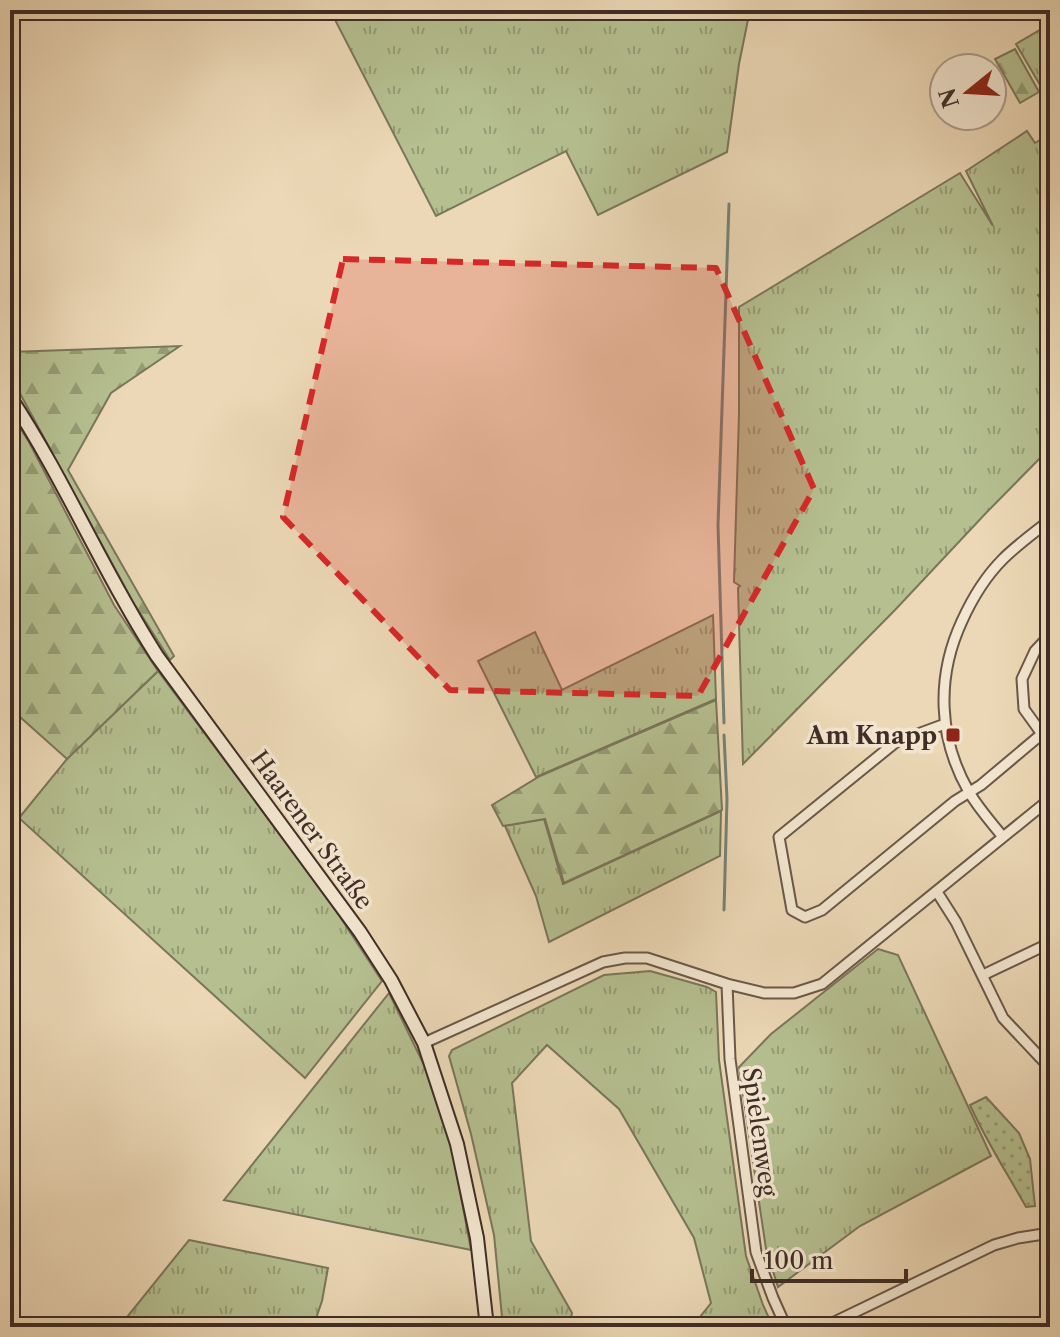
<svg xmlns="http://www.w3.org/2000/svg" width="1060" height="1337" viewBox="0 0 1060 1337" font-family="'Libre Caslon Text',serif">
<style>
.grass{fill:url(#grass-tufts);stroke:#7a765b;stroke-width:2}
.forest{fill:url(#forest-firs);stroke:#7a765b;stroke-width:2}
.park{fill:url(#park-dots);stroke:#7a765b;stroke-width:2}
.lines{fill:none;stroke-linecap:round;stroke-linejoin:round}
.stream{stroke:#758277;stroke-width:3}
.street-casing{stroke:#6a584a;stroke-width:13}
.secondary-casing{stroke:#3f2d26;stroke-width:16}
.street{stroke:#f3e6d0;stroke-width:9}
.secondary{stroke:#f3e6d0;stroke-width:12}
.marked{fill:#d62828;fill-opacity:0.2;stroke:#d62828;stroke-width:6;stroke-dasharray:16 10;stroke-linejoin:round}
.poi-dot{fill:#8f2418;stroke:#f3e6d0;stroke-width:3}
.labels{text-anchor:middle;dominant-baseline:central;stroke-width:7;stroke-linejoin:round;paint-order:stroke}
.poi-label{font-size:24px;font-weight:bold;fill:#3f2d26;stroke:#f3e6d0;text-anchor:end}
.street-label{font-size:24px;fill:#3f2d26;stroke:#f3e6d0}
</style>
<defs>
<pattern id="grass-tufts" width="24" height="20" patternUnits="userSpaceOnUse" patternTransform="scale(2)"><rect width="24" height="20" fill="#b5bf90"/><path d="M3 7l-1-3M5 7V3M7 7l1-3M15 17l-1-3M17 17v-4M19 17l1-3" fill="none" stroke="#959c75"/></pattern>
<pattern id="forest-firs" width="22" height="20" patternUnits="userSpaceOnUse" patternTransform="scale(2)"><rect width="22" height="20" fill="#b5bf90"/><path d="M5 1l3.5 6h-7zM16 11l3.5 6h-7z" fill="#959c75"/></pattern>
<pattern id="park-dots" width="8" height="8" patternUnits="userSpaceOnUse" patternTransform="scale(2)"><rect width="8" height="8" fill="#b5bf90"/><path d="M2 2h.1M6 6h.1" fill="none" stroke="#959c75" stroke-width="1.8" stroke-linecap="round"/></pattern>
</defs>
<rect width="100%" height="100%" fill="#ecd8b6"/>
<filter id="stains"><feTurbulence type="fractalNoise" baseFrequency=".0025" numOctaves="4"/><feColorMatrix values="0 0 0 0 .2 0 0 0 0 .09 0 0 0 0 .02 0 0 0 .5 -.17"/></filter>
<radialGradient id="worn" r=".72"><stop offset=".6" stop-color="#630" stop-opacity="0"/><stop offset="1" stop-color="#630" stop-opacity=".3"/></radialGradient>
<!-- grass -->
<path class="grass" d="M339,10h411l-11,54 -12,88 -129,63 -32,-64 -130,65 -104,-202z
M1050,24v78l-34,-58z
M1027,131l8,12 15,-9v155l-12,6 5,7 7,-2v148l-64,65 -91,97 -152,154 -5,-176 2,-2 -6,-4 5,-168v-107l221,-134 33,53 -27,-55z
M713,615l3,84 -180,78 -58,-116 57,-29 27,58z
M158,671l171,229 53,81 -77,97 -286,-260 48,-59z
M721,811l-1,45 -171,86 -13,-46 -31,-70 39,-7 19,65z
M878,949l20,6 93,201 -131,70 -82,61 -12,-38 -27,-182 32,-33z
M650,971l57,16 9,5 3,68 27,196 17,49 10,22h-81l19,-24 -17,-65 -75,-129 -72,-64 -35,38 19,158 41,72 -3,14h-66l-9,-92 -23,-101 -22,-78 3,-6 152,-75z
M389,993l35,72 28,84 19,101 -247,-50z
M189,1240l139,28 -6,33 -9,26h-194z"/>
<!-- forest -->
<path class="forest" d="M1015,49l24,43 -19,11 -25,-44z
M180,346l-69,47 -43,77 106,186 -4,4 -37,-58 -123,-227v-23z
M10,412l19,30 85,163 44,66 -91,88 -57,-51z
M716,700l6,110 -158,73 -19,-64 -42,7 -11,-21 48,-29z"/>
<!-- park -->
<path class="park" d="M986,1097l33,36 11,26 5,47 -9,1c-19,-34 -40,-66 -56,-102z"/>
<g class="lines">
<!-- stream -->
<path class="stream" d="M724,723l-6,-198 11,-321
M724,910l3,-111 -3,-64"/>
<defs>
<path id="street" d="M945,724l-49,18 -117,95 13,73 13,7 17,-7 133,-109 26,-16 69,-58
M1042,734l-18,-25 -2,-30 13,-28 15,-16
M1003,837c-12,-15 -24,-28 -34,-45 -31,-54 -33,-115 -7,-171 10,-22 24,-45 41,-62 14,-14 31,-26 47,-39
M937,892l19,30 47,96 47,50
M983,975l67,-32
M727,984l3,75 26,193 17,46 13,29
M424,1043l179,-81 22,-4h22l80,26 37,9h30l28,-9 228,-185
M824,1327l170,-82 24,-7 32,-5"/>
<path id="secondary" d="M10,397c55,83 93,175 147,259l203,276 31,48 33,63 33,101 20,94 10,89"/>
</defs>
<!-- street casing -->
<use href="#street" class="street-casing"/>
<!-- secondary casing -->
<use href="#secondary" class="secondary-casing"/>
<!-- street -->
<use href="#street" class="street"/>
<!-- secondary -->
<use href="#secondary" class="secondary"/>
</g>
<!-- marked area -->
<path class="marked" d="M343,259l373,9 98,221 -116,207 -248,-6 -167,-173z"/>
<!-- markers -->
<rect class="poi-dot" x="945" y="727" width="16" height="16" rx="4"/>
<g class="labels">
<!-- poi labels -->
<g class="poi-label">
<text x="937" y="735">Am Knapp</text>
</g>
<!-- street labels -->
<g class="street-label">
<text transform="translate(312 830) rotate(54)">Haarener Straße</text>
<text transform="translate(760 1132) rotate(82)">Spielenweg</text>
</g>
</g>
<!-- margin -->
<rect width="1060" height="1337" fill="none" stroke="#ecd8b6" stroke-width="40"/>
<rect x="12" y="12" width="1036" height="1313" fill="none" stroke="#3f2d26" stroke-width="4"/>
<rect x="20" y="20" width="1020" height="1297" fill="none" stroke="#3f2d26" stroke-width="2"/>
<!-- north arrow -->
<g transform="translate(968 92) rotate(252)"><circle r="38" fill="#f3e6d0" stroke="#ab9c8c" stroke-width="2"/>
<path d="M0-6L14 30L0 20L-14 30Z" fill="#8f2418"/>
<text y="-12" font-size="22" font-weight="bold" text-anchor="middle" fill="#3f2d26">N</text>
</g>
<!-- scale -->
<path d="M752 1269v12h154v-12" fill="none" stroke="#3f2d26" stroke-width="4"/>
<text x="764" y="1269" font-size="24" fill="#3f2d26" stroke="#f3e6d0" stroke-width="6" paint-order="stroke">100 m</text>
<rect width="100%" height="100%" filter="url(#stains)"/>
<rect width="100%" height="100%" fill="url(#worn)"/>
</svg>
